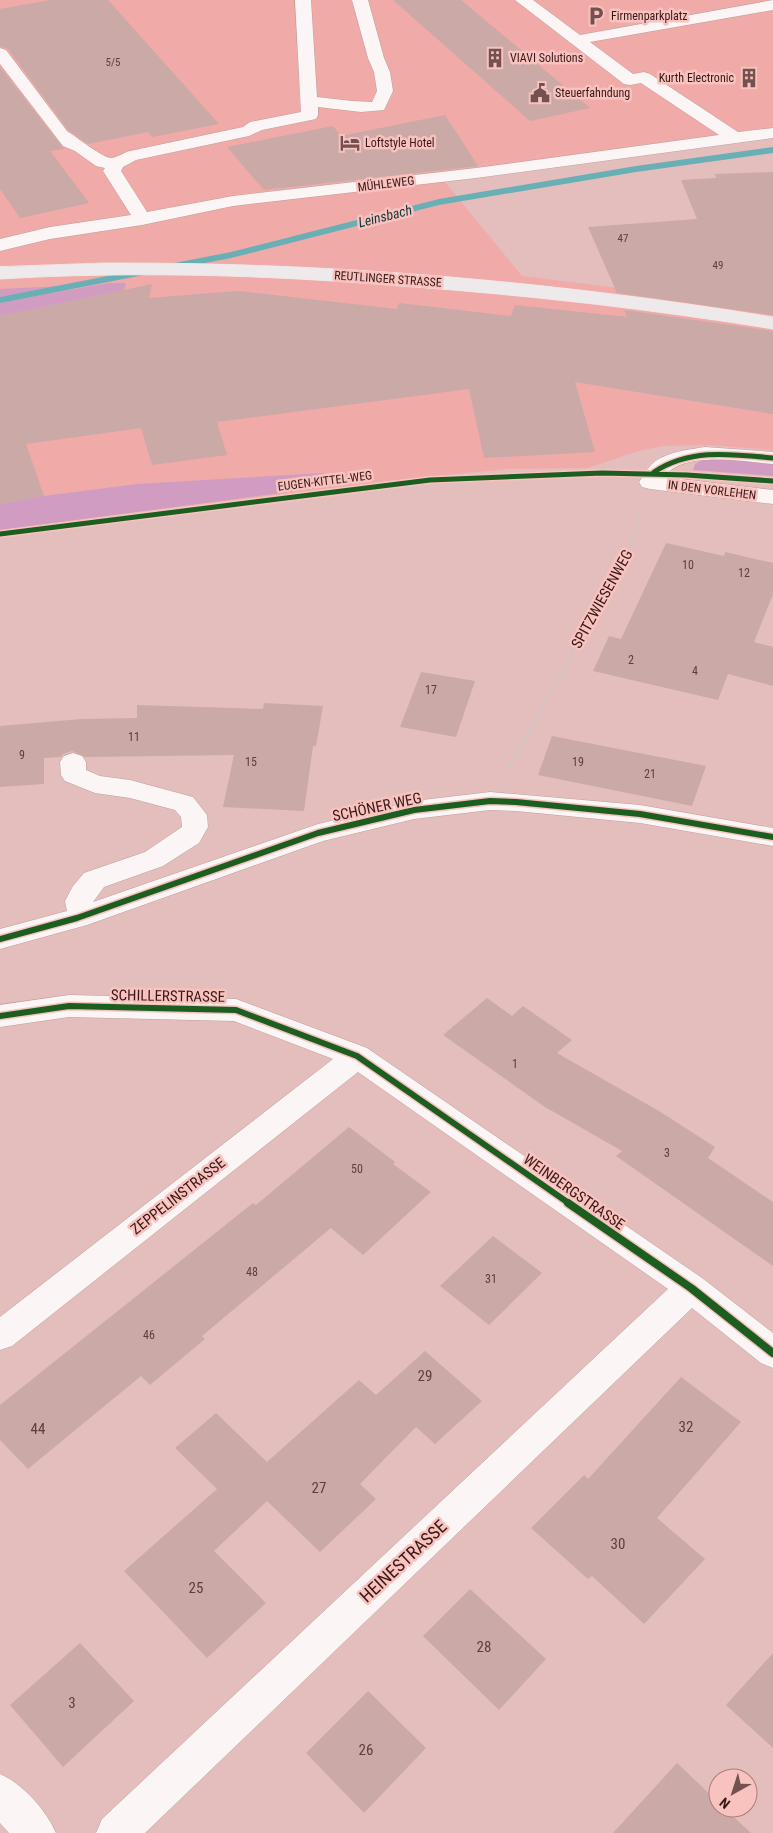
<svg xmlns="http://www.w3.org/2000/svg" width="773" height="1833" viewBox="0 0 773 1833" font-family="'Roboto Condensed',sans-serif">
<style>
.built{fill:#f0aaa7}
.green{fill:#d09cc2}
.lines{fill:none;stroke-linecap:round;stroke-linejoin:round}
.stream{fill:#68afb6;fill-rule:evenodd}
.building{fill:#caa9a7}
.minor-casing{stroke:#bf9e9d;stroke-width:1}
.major-casing{stroke:#f3e2e1;stroke-width:1}
.path-far1{stroke:#d0c4c4;stroke-width:2.5;stroke-dasharray:4 2;stroke-linecap:butt}
.path{stroke:#d0c4c4;stroke-width:3;stroke-dasharray:5 2.5;stroke-linecap:butt}
.minor{fill:#fbf5f5;fill-rule:evenodd}
.major{fill:#eeeaec;fill-rule:evenodd}
.cycleway-far2-casing{stroke:#f8c2be;stroke-width:8}
.cycleway-far1-casing{stroke:#f8c2be;stroke-width:9}
.cycleway-casing{stroke:#f8c2be;stroke-width:11}
.cycleway-far2{stroke:#1b5e20;stroke-width:5}
.cycleway-far1{stroke:#1b5e20;stroke-width:6}
.cycleway{stroke:#1b5e20;stroke-width:8}
.labels{text-anchor:middle;dominant-baseline:central;stroke-width:5;stroke-linejoin:round;paint-order:stroke}
.far-number-label{font-size:11px;fill:#5e3d3c}
.far-poi-label{font-size:12px;fill:#381716;stroke:#f8c2be;text-anchor:start}
.far-street-label{font-size:12px;fill:#381716;stroke:#f8c2be}
.number-label{font-size:12px;fill:#5e3d3c}
.far-water-label{font-size:14px;font-style:italic;fill:#133639;stroke:#f8c2be}
.street-label{font-size:15px;fill:#381716;stroke:#f8c2be}
.near-number-label{font-size:15px;fill:#5e3d3c}
.near-street-label{font-size:18px;fill:#381716;stroke:#f8c2be}
</style>
<rect width="100%" height="100%" fill="#e4bebc"/>
<!-- built -->
<path class="built" d="M0,0h773v131l-333,45 82,100 251,31v143l-64,-5 -46,1 -25,5 -50,17 -81,1 -94,9 -303,37 -110,15z"/>
<!-- green -->
<path class="green" d="M109,283h17l-2,7 -124,26v-14z
M63,286l-63,11v-8z
M704,459h13l56,5v12l-80,-6 2,-6z
M324,473l3,14 -327,43v-26l44,-8 93,-12z"/>
<g class="lines">
<!-- stream -->
<path class="stream" d="M773,147v6l-137,19 -197,33 -208,53 -231,45v-6l231,-45 208,-53 197,-33z"/>
</g>
<!-- building -->
<path class="building" d="M50,0h58l111,124 -67,13 -4,-5 -60,12 -20,-14 -60,-81 -8,-3v-37z
M393,0h68l129,108 -60,13z
M0,67l64,82 -14,2 39,52 -69,15 -20,-29z
M445,115l33,51 -214,24 -37,-43 106,-21 8,10z
M773,172v143l-156,-22 -29,-66 109,-8 -16,-39 35,-2 -1,-4z
M152,284l-3,14 89,-7 159,18 2,-6 112,13 4,-11 112,12 -3,-7 149,21v83l-198,-32 20,70 -111,6 -15,-69 -252,33 10,33 -75,10 -11,-37 -115,16 18,52 -44,8v-188z
M666,543l58,13 1,-4 48,11v31l-19,48 19,5v39l-45,-12 -10,26 -125,-29 16,-35 12,3z
M421,672l54,9 -19,56 -56,-10z
M264,703l59,3 -7,40h-3l-9,65 -81,-4 11,-52 -149,2 -13,-6 -9,3 -2,3 -17,1v26l-44,3v-61l82,-7 55,-1v-13l126,4z
M552,736l154,30 -14,40 -154,-31z
M487,998l25,18 11,-10 49,34 -15,13 102,58 56,36 -7,11 65,44v64l-157,-110 6,-5 -77,-44 -102,-72z
M349,1127l46,35 -2,2 38,28 -68,63 -32,-27 -129,108 3,3 -55,46 -9,-9 -113,93 -28,-29v-35l253,-202 3,2z
M493,1236l49,37 -53,52 -49,-39z
M425,1351l57,50 -47,43 -19,-17 -56,57 16,15 -56,53 -53,-51 -53,50 52,52 -59,55 -83,-87 93,-82 -42,-41 41,-35 51,49 92,-82 17,15z
M681,1377l60,45 -84,96 48,41 -61,65 -52,-48 -4,3 -57,-51 53,-53 4,4z
M470,1589l76,70 -47,51 -76,-74z
M80,1643l54,58 -71,66 -53,-62z
M773,1653v95l-47,-43z
M368,1691l58,57 -62,65 -58,-60z
M677,1763l41,39v6h6l27,25h-138z"/>
<g class="lines">
<defs>
<path id="minor" d="M295,0h16l6,97 35,4 20,1 5,-11 -3,-19 -6,-14 -16,-58h16l16,58 6,14 3,19 -9,19 -23,2 -43,-5v8l-2,4 -54,11 -13,6 -113,24 -13,7 -2,4 26,41 86,-16 243,-28 243,-33 -78,-52 -11,2 -6,-1 -109,-84h18l47,35 193,-35v10l-183,32 43,32 11,-2 6,2 88,58 35,-4v10l-297,40 -243,28 -91,19 -92,14 -50,12v-12l50,-12 81,-12 -28,-44 2,-3 -9,-2 -21,-15 -12,-5 -63,-82v-16l6,2 61,81c8,5 36,27 44,27 6,0 13,-6 19,-7l113,-24 7,-5 51,-10z
M705,447l68,5v12c-28,-2 -90,-14 -109,13l109,13v14l-123,-15 -8,-2 -3,-5c4,-5 7,-12 12,-17 13,-13 36,-15 54,-18z
M73,753l9,3 4,6v8l14,6 30,4 63,17 14,18 1,12 -9,16 -36,23 -59,21 -11,15 225,-78 96,-23 76,-9 150,13 133,23v18l-133,-23 -124,-12 -26,-1 -76,9 -91,22 -236,84 -87,24v-20l67,-18 -2,-10 8,-15 11,-13 61,-21 37,-25 -1,-10 -6,-7 -45,-12 -35,-5 -30,-12 -4,-6 -1,-13 4,-6z
M69,995l167,4 131,49 335,230 71,55v35l-12,-5 -69,-55 -547,525h-49l6,-14 566,-530 -310,-217 -346,274 -12,4v-33l333,-258 -99,-38 -165,-4 -69,10v-22z
M0,1774c23,10 46,36 56,59h-47l-9,-10z"/>
<path id="major" d="M104,263c224,-1 448,18 669,54v12c-123,-20 -247,-34 -372,-43 -134,-11 -267,-15 -401,-7v-12z"/>
</defs>
<!-- minor casing -->
<use href="#minor" class="minor-casing"/>
<!-- major casing -->
<use href="#major" class="major-casing"/>
<!-- path-far1 -->
<path class="path-far1" d="M543,706l88,-159 9,-33"/>
<!-- path -->
<path class="path" d="M509,768l35,-63"/>
<!-- minor -->
<use href="#minor" class="minor"/>
<!-- major -->
<use href="#major" class="major"/>
<defs>
<path id="cycleway-far2" d="M654,472c37,-24 77,-18 119,-14
M0,534l430,-54 172,-7 85,2 86,6"/>
<path id="cycleway-far1" d="M0,939l77,-21 241,-85 96,-23 76,-9 26,1 124,12 133,23
M0,1016l69,-10 167,4 121,46 213,148"/>
<path id="cycleway" d="M568,1203l123,85 82,65"/>
</defs>
<!-- cycleway-far2 casing -->
<use href="#cycleway-far2" class="cycleway-far2-casing"/>
<!-- cycleway-far1 casing -->
<use href="#cycleway-far1" class="cycleway-far1-casing"/>
<!-- cycleway casing -->
<use href="#cycleway" class="cycleway-casing"/>
<!-- cycleway-far2 -->
<use href="#cycleway-far2" class="cycleway-far2"/>
<!-- cycleway-far1 -->
<use href="#cycleway-far1" class="cycleway-far1"/>
<!-- cycleway -->
<use href="#cycleway" class="cycleway"/>
</g>
<!-- icons -->
<defs>
<symbol id="parking-bare" viewBox="-9 -9 18 18"><path d="M-3.5-5.5H1a3.5 3.5 0 0 1 0 7H-1V5.5H-3.5ZM-1-3.4V-.6H.8a1.4 1.4 0 0 0 0-2.8Z" fill="#745150" stroke="#f8c2be" stroke-width="2.5" paint-order="stroke"/></symbol>
<symbol id="building-bare" viewBox="-9 -9 18 18"><path d="M-4-6H4V6H1V3H-1V6H-4ZM-2.5-4.3h1.7v1.8h-1.7ZM.8-4.3h1.7v1.8H.8ZM-2.5-1h1.7V.8h-1.7ZM.8-1h1.7V.8H.8Z" fill="#745150" stroke="#f8c2be" stroke-width="2.5" paint-order="stroke"/></symbol>
<symbol id="civic-bare" viewBox="-9 -9 18 18"><path d="M-.6-6.5H3V-4.5H.6V-3L4-1V1h2V6H-6V1h2V-1L-.6-3ZM-1.2 2.5V6h2.4V2.5Z" fill="#745150" stroke="#f8c2be" stroke-width="2.5" paint-order="stroke"/></symbol>
<symbol id="hotel-bare" viewBox="-9 -9 18 18"><path d="M-6-4.5h1.5V1H6V5H4.5V3h-9V5H-6ZM-4 0a1.8 1.8 0 1 1 3.6 0ZM.5 0V-2.5h3Q6-2.5 6 0Z" fill="#745150" stroke="#f8c2be" stroke-width="2.5" paint-order="stroke"/></symbol>
</defs>
<g fill-rule="evenodd">
<use href="#parking-bare" x="582" y="2" width="28" height="28"/>
<use href="#building-bare" x="481" y="44" width="28" height="28"/>
<use href="#building-bare" x="735" y="64" width="28" height="28"/>
<use href="#civic-bare" x="526" y="79" width="28" height="28"/>
<use href="#hotel-bare" x="336" y="129" width="28" height="28"/>
</g>
<g class="labels">
<!-- far-number labels -->
<g class="far-number-label">
<text x="113" y="62">5/5</text>
<text x="623" y="238">47</text>
<text x="718" y="265">49</text>
</g>
<!-- far-poi labels -->
<g class="far-poi-label">
<text x="611" y="16">Firmenparkplatz</text>
<text x="510" y="58">VIAVI Solutions</text>
<text x="734" y="78" text-anchor="end">Kurth Electronic</text>
<text x="555" y="93">Steuerfahndung</text>
<text x="365" y="143">Loftstyle Hotel</text>
</g>
<!-- far-street labels -->
<g class="far-street-label">
<text transform="translate(386 184) rotate(-7)">MÜHLEWEG</text>
<text transform="translate(388 279) rotate(4)">REUTLINGER STRASSE</text>
<text transform="translate(325 481) rotate(-7)">EUGEN-KITTEL-WEG</text>
<text transform="translate(712 490) rotate(7)">IN DEN VORLEHEN</text>
</g>
<!-- number labels -->
<g class="number-label">
<text x="688" y="565">10</text>
<text x="744" y="573">12</text>
<text x="631" y="660">2</text>
<text x="695" y="671">4</text>
<text x="431" y="690">17</text>
<text x="134" y="737">11</text>
<text x="22" y="755">9</text>
<text x="251" y="762">15</text>
<text x="578" y="762">19</text>
<text x="650" y="774">21</text>
<text x="515" y="1064">1</text>
<text x="667" y="1153">3</text>
<text x="357" y="1169">50</text>
<text x="252" y="1272">48</text>
<text x="491" y="1279">31</text>
<text x="149" y="1335">46</text>
</g>
<!-- far-water labels -->
<g class="far-water-label">
<text transform="translate(385 216) rotate(-14)">Leinsbach</text>
</g>
<!-- street labels -->
<g class="street-label">
<text transform="translate(602 599) rotate(-61)">SPITZWIESENWEG</text>
<text transform="translate(377 807) rotate(-12)">SCHÖNER WEG</text>
<text transform="translate(168 996) rotate(1)">SCHILLERSTRASSE</text>
<text transform="translate(574 1192) rotate(35)">WEINBERGSTRASSE</text>
<text transform="translate(178 1196) rotate(-38)">ZEPPELINSTRASSE</text>
</g>
<!-- near-number labels -->
<g class="near-number-label">
<text x="425" y="1376">29</text>
<text x="686" y="1427">32</text>
<text x="38" y="1429">44</text>
<text x="319" y="1488">27</text>
<text x="618" y="1544">30</text>
<text x="196" y="1588">25</text>
<text x="484" y="1647">28</text>
<text x="72" y="1703">3</text>
<text x="366" y="1750">26</text>
</g>
<!-- near-street labels -->
<g class="near-street-label">
<text transform="translate(403 1561) rotate(-43)">HEINESTRASSE</text>
</g>
</g>
<!-- north arrow -->
<g transform="translate(733 1793) rotate(219)"><circle r="24" fill="#f8c2be" stroke="#ab7e7b"/>
<path d="M0-4L9 19L0 12L-9 19Z" fill="#745150"/>
<text y="-8" font-size="14" font-weight="bold" text-anchor="middle" fill="#381716">N</text>
</g>
</svg>
